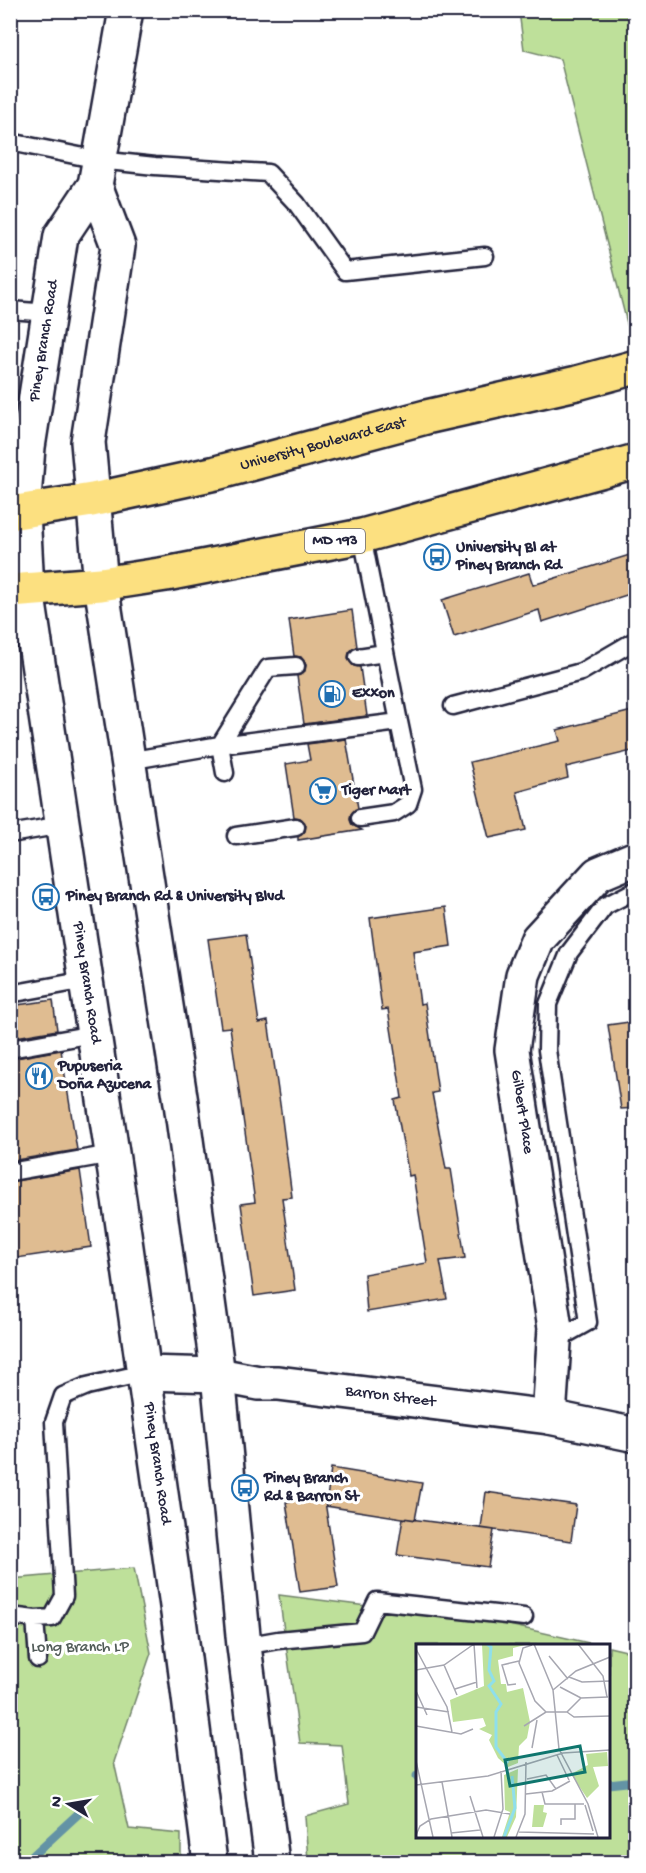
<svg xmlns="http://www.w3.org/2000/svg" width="646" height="1873" viewBox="0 0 646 1873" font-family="'Gochi Hand',sans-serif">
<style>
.green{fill:#bee09a;stroke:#70816a;stroke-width:1.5}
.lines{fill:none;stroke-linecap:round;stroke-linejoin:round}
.stream{stroke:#6393a5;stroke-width:9}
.building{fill:#dfbc91;stroke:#22223b;stroke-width:1.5}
.service-casing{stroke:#22223b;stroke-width:21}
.minor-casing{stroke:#22223b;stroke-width:38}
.secondary-casing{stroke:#22223b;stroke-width:38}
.primary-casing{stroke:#22223b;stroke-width:38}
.service{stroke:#fff;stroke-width:16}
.minor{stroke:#fff;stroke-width:33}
.secondary{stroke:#fff;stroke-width:33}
.primary{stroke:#fce080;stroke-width:33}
.labels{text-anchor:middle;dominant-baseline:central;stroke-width:6;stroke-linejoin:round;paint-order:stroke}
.shield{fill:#fff;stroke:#646476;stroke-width:1.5}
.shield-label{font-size:15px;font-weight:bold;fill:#22223b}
.street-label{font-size:16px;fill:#22223b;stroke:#fff}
.poi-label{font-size:16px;font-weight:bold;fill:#22223b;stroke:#fff;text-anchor:start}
.park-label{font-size:16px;fill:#515b58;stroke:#fff}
.inset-river{fill:none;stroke:#8fdfeb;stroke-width:3}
.inset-road{fill:none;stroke:#a7a7b1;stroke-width:1.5}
.view{fill:#0f766e;fill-opacity:0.15;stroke:#0f766e;stroke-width:3}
.inset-edge{fill:none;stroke:#22223b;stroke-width:3}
</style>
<rect width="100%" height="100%" fill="#fff"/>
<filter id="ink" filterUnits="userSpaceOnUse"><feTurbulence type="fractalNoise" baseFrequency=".0167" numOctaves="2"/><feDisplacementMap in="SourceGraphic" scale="12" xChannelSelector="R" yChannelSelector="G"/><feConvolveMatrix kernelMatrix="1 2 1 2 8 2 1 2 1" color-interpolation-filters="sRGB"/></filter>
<g filter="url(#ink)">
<!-- green -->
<path class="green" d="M519,11h116v323l-5,1 -70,-276 -36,-9z
M134,1568l17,85 -37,109 15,67 52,5v28h-170v-283z
M279,1595l216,27 103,23h-180v191h190l1,-189 26,6v209h-327l-3,-46 44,-12 -7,-59 -42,-2z"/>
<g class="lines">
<!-- stream -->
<path class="stream" d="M417,1776l1,1
M608,1784l28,-3
M26,1862l52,-48"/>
</g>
<!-- building -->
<path class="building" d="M636,553v39l-94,30 -3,-12 -85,27 -12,-37 87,-27 4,12z
M352,610l5,37 -8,6 -1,6 6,7 6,1 7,49 -63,8 -7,-48 8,-5 1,-6 -5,-8 -7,-1 -5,-36z
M636,710v40l-70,17 2,11 -51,14 9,38 -37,8 -19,-76 90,-21 -3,-11z
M346,739l12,69 -7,6 -1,6 2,5 10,5 -64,10v-3l7,-6 1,-6 -6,-7 -6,-1 -8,-53 24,-4 -3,-16z
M446,907l5,39 -38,6 7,52 5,-1 13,89 -6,1 14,76h5l14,89 -25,3 7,38 -80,13 -3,-38 63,-11 -14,-88 -4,1 -14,-76 7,-2 -14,-89 -6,1 -12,-92z
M246,934l13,89 9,-2 13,90 11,86 -10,1 13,92 -41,6 -13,-92 14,-2 -25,-175 -9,1 -13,-89z
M53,1000l4,30 -47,8v-32z
M636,1021v87l-15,1 -13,-84z
M61,1050l16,100 -67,11v-102z
M80,1170l11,77 -81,12v-77z
M331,1468l91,15 -7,37 -89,-14z
M486,1492l90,13 -5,36 -90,-13z
M324,1495l14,92 -38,5 -14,-90z
M403,1518l91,12 -6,37 -91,-12z"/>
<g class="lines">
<defs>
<path id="service" d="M10,142l89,18 56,6 113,7 29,31 48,67 140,-15
M10,310l39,3
M358,657l27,-4
M453,706l128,-34 55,-32
M128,761l92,-16 179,-23 -37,-186
M225,773l-5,-28 48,-77 28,-2
M360,818l34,-5 14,-9 5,-15 -14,-67
M10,834l52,-9
M236,836l60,-9
M10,994l76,-14
M10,1049l83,-15
M10,1172l102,-18
M554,1341l34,-19 -41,-272 1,-46 21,-51 36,-47 31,-16
M10,1616l25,3 17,-1 12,-22 -10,-174 9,-26 24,-10 57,-13
M35,1619l3,40
M244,1646l34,-6 84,-8 15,-31 147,16"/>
<g id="minor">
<path id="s1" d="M144,1373l74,2 41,8h19l271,34 87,18"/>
<path d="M549,1417l6,-89 -43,-278 11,-75 15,-36 60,-65 38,-16"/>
</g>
<g id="secondary">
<path id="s2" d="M126,10l-31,175 -34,51 -33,211 -5,64 4,79 95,629 58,408 30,235"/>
<path d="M95,185l23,61 -30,196 13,142 80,519 37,272 26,271 28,216"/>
</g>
<g id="primary">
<path id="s3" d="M10,513l82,-13 124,-27 210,-56 151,-34 59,-16"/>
<path d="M10,591l91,-7 65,-10 196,-38 274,-75"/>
</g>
</defs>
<!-- service casing -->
<use href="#service" class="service-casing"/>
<!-- minor casing -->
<use href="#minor" class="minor-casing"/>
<!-- secondary casing -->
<use href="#secondary" class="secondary-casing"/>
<!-- primary casing -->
<use href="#primary" class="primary-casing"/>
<!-- service -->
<use href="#service" class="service"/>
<!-- minor -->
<use href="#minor" class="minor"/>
<!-- secondary -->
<use href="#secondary" class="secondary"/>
<!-- primary -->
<use href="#primary" class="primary"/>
</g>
</g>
<!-- icons -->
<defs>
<symbol id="bus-ring" viewBox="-11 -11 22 22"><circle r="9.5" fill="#fff" stroke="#1f6fb2" stroke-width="1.5"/><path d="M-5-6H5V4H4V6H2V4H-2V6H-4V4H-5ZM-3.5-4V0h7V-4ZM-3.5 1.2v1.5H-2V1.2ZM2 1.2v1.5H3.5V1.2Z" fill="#1f6fb2"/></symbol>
<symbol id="fuel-ring" viewBox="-11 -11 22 22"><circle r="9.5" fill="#fff" stroke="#1f6fb2" stroke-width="1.5"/><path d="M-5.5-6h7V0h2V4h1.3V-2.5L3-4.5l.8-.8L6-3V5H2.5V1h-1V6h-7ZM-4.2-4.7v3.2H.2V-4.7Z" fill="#1f6fb2"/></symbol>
<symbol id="supermarket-ring" viewBox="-11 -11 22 22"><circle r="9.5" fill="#fff" stroke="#1f6fb2" stroke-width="1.5"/><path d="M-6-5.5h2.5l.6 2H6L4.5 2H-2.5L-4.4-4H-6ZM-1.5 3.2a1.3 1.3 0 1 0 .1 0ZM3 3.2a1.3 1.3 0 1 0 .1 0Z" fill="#1f6fb2"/></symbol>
<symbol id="restaurant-ring" viewBox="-11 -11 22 22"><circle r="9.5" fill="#fff" stroke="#1f6fb2" stroke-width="1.5"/><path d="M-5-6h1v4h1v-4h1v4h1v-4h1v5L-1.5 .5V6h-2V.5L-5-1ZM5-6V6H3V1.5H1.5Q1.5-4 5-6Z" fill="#1f6fb2"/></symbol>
</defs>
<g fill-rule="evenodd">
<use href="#bus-ring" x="422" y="542" width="30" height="30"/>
<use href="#fuel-ring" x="317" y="679" width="30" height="30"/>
<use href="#supermarket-ring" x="308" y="776" width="30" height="30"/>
<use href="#bus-ring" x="31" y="882" width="30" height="30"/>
<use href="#restaurant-ring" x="24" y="1061" width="30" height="30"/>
<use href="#bus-ring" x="230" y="1473" width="30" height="30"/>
</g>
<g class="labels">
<!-- shield labels -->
<rect class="shield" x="305" y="529" width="60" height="24" rx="4.5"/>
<g class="shield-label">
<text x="335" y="541">MD 193</text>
</g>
<!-- street labels -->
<g class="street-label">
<text transform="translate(45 341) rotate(-81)">Piney Branch Road</text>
<text stroke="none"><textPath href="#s3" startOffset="321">University Boulevard East</textPath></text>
<text stroke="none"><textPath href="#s2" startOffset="993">Piney Branch Road</textPath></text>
<text transform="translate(521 1112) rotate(81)">Gilbert Place</text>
<text stroke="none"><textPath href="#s1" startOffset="248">Barron Street</textPath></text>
<text stroke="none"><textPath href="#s2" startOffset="1479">Piney Branch Road</textPath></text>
</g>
<!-- poi labels -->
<g class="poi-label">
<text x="456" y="548">University Bl at<tspan x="456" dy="18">Piney Branch Rd</tspan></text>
<text x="352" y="694">Exxon</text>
<text x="342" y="791">Tiger Mart</text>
<text x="66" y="897">Piney Branch Rd &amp; University Blvd</text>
<text x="58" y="1067">Pupuseria<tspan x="58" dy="18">Doña Azucena</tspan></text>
<text x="264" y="1479">Piney Branch<tspan x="264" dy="18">Rd &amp; Barron St</tspan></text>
</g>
<!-- park labels -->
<g class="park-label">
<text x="80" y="1648">Long Branch LP</text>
</g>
</g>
<!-- overview -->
<g transform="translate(416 1644)">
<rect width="194" height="194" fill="#fff"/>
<path d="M66,0h47l-16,4v8l-15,4 3,24h5l1,8 16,-4 7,34 -3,16 -8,8 -1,17 -10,4 -10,-9 -9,-18 3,-5 -13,-6 7,-3 -3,-8 -30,4 -3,-22 34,-14zM191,108l1,14 -15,1 6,19 -12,12 -16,-24 17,-9 -2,-11zM102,125l-2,48 -9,20h-5l8,-25 -5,-2 -1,-35zM118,161h10l-1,7 4,1 -4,14h-11z" fill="#bee09a"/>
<path class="inset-river" d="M71,0l4,3 -2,23 5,11 -5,5 12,18 -5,8v35l12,16M88,193l11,-29 -3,-32"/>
<path class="inset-road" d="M58,0l3,44M118,0l19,46 6,59 29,55 10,33M162,0l25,32 4,21M116,1l-9,3 -4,15 16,38 11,11M0,5l31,58 5,25M133,12l19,23M28,21l13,30M0,26l28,-5 30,-21M153,33l13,5 28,-1M100,40l-8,1 -6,-20 17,-4M144,43l21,11M39,45l22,-7M137,46l23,-19 34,-14M0,47l11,24M0,63l33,5M151,68l14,-14 27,-1M151,68l7,5 36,-1M0,82l45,8 12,-5M108,82l22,-14h21M116,104l5,-28M141,111l12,25M0,117l17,76M111,135l19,-4 10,14M26,138l10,55M0,141l72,-9 75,-23 47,-3M126,148l3,12h39M110,150l26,-3 18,-10M54,152l13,41M169,161l8,26M145,181v-6h14v-15M103,188l75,2M35,189l29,-3M0,191l4,-9 11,-7 55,-9 24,4M78,193l9,-28 -2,-38M100,193l9,-23 1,-52"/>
<path class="view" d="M164,102l5,26 -75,14 -5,-26z"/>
<rect width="194" height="194" class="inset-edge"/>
</g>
<!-- margin -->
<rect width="646" height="1873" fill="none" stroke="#fff" stroke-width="36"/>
<rect x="18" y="18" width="610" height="1837" fill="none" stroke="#22223b" stroke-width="2" filter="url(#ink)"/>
<!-- north arrow -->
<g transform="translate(69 1804) rotate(281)" stroke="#ffffff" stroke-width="4.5" paint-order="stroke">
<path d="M0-4.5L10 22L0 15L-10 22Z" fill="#22223b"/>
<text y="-9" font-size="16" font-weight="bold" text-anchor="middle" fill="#22223b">N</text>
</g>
</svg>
